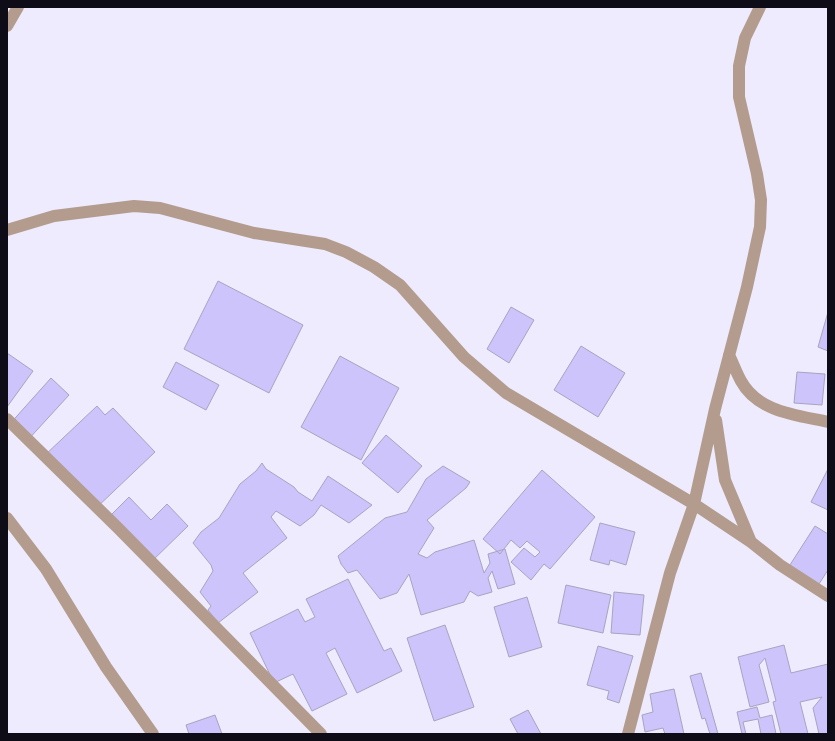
<svg xmlns="http://www.w3.org/2000/svg" width="835" height="741" viewBox="0 0 835 741" font-family="'Fira Sans',sans-serif">
<style>
.building{fill:#ccc4fb;stroke:#a7a4c0}
.lines{fill:none;stroke-linecap:round;stroke-linejoin:round}
.minor{stroke:#b39c8e;stroke-width:12}
</style>
<rect width="100%" height="100%" fill="#edebfd"/>
<!-- building -->
<path class="building" d="M218,281l85,44 -34,68 -85,-44z
M511,307l23,13 -25,43 -22,-14z
M828,312v39l-10,-4z
M581,346l44,27 -27,44 -44,-27z
M7,353l26,18 -26,36z
M340,356l59,32 -38,72 -60,-33z
M176,362l43,23 -13,25 -43,-23z
M797,372l28,2 -3,31 -28,-2z
M51,378l18,17 -43,47 -18,-16z
M97,406l8,9 8,-7 42,44 -61,58 -50,-54z
M386,435l36,31 -24,27 -36,-30z
M262,463l4,6 28,18 4,5 14,9 16,-25 44,29 -23,18 -28,-18 -7,10 -14,11 -24,-15 -5,6 16,21 -44,35 15,19 -40,31 -10,-13 3,-4 -11,-14 13,-21 -2,-6 -18,-22 8,-11 18,-14 21,-34 16,-13z
M443,466l27,16 -4,6 -39,32 7,8 -16,26 9,4 8,-6 39,-12 10,33 6,-10 -2,-9 17,-5 10,35 -17,5 -6,-18 -4,7 4,14 -14,4 -8,-5 -6,11 -43,13 -12,-41 -12,19 -17,6 -23,-29 -9,3 -7,-9 -3,-8 47,-38 22,-6 19,-33z
M828,469v41l-17,-8z
M542,470l53,47 -45,52 -6,-5 -13,16 -20,-18 13,-14 11,9 5,-5 -13,-11 -7,7 -9,-8 -11,14 -17,-15z
M129,497l22,23 16,-16 21,22 -38,37 -43,-44z
M600,523l35,9 -9,33 -16,-5 -1,5 -19,-5z
M815,526l13,8v36l-11,17 -29,-19z
M348,579l36,72 7,-3 11,23 -45,22 -22,-45 -9,5 21,41 -35,17 -19,-37 -19,9 -24,-50 48,-24 7,13 10,-5 -9,-18z
M566,585l45,10 -8,38 -45,-10z
M614,592l30,3 -4,40 -29,-2z
M527,597l15,50 -33,10 -15,-50z
M445,625l29,82 -40,14 -27,-83z
M784,645l7,28 37,-9v70h-9l-6,-26 9,-11 -22,5 8,32h-27l-8,-32 3,-1 -11,-43 -6,7 10,37 -19,5 -12,-50z
M598,646l35,10 -14,47 -12,-4 2,-8 -22,-6z
M701,673l17,61h-8l-5,-16 -3,1 -12,-43z
M674,689l10,45h-19l-2,-6 -18,4 -3,-17 11,-3 -3,-18z
M757,707l3,11 12,-3 4,19h-15l-3,-15 -15,3 3,12h-4l-5,-22z
M528,710l13,24h-23l-8,-15z
M215,715l7,19h-33l-3,-9z"/>
<g class="lines">
<!-- minor -->
<path class="minor" d="M7,26l11,-19
M7,230l47,-14 80,-10 26,2 94,25 71,11 21,8 28,15 26,18 64,72 42,36 188,111 57,38
M729,355c4,8 7,17 12,26 17,31 55,34 87,41
M7,419l111,109 203,206
M716,420l9,60 26,62 29,23 48,31
M7,518l39,51 60,98 47,67
M628,734l42,-161 24,-69 21,-95 32,-122 13,-60 1,-27 -4,-26 -18,-77v-31l6,-28 15,-31"/>
</g>
<!-- border -->
<rect width="835" height="741" fill="none" stroke="#0e0d17" stroke-width="16"/>
</svg>
